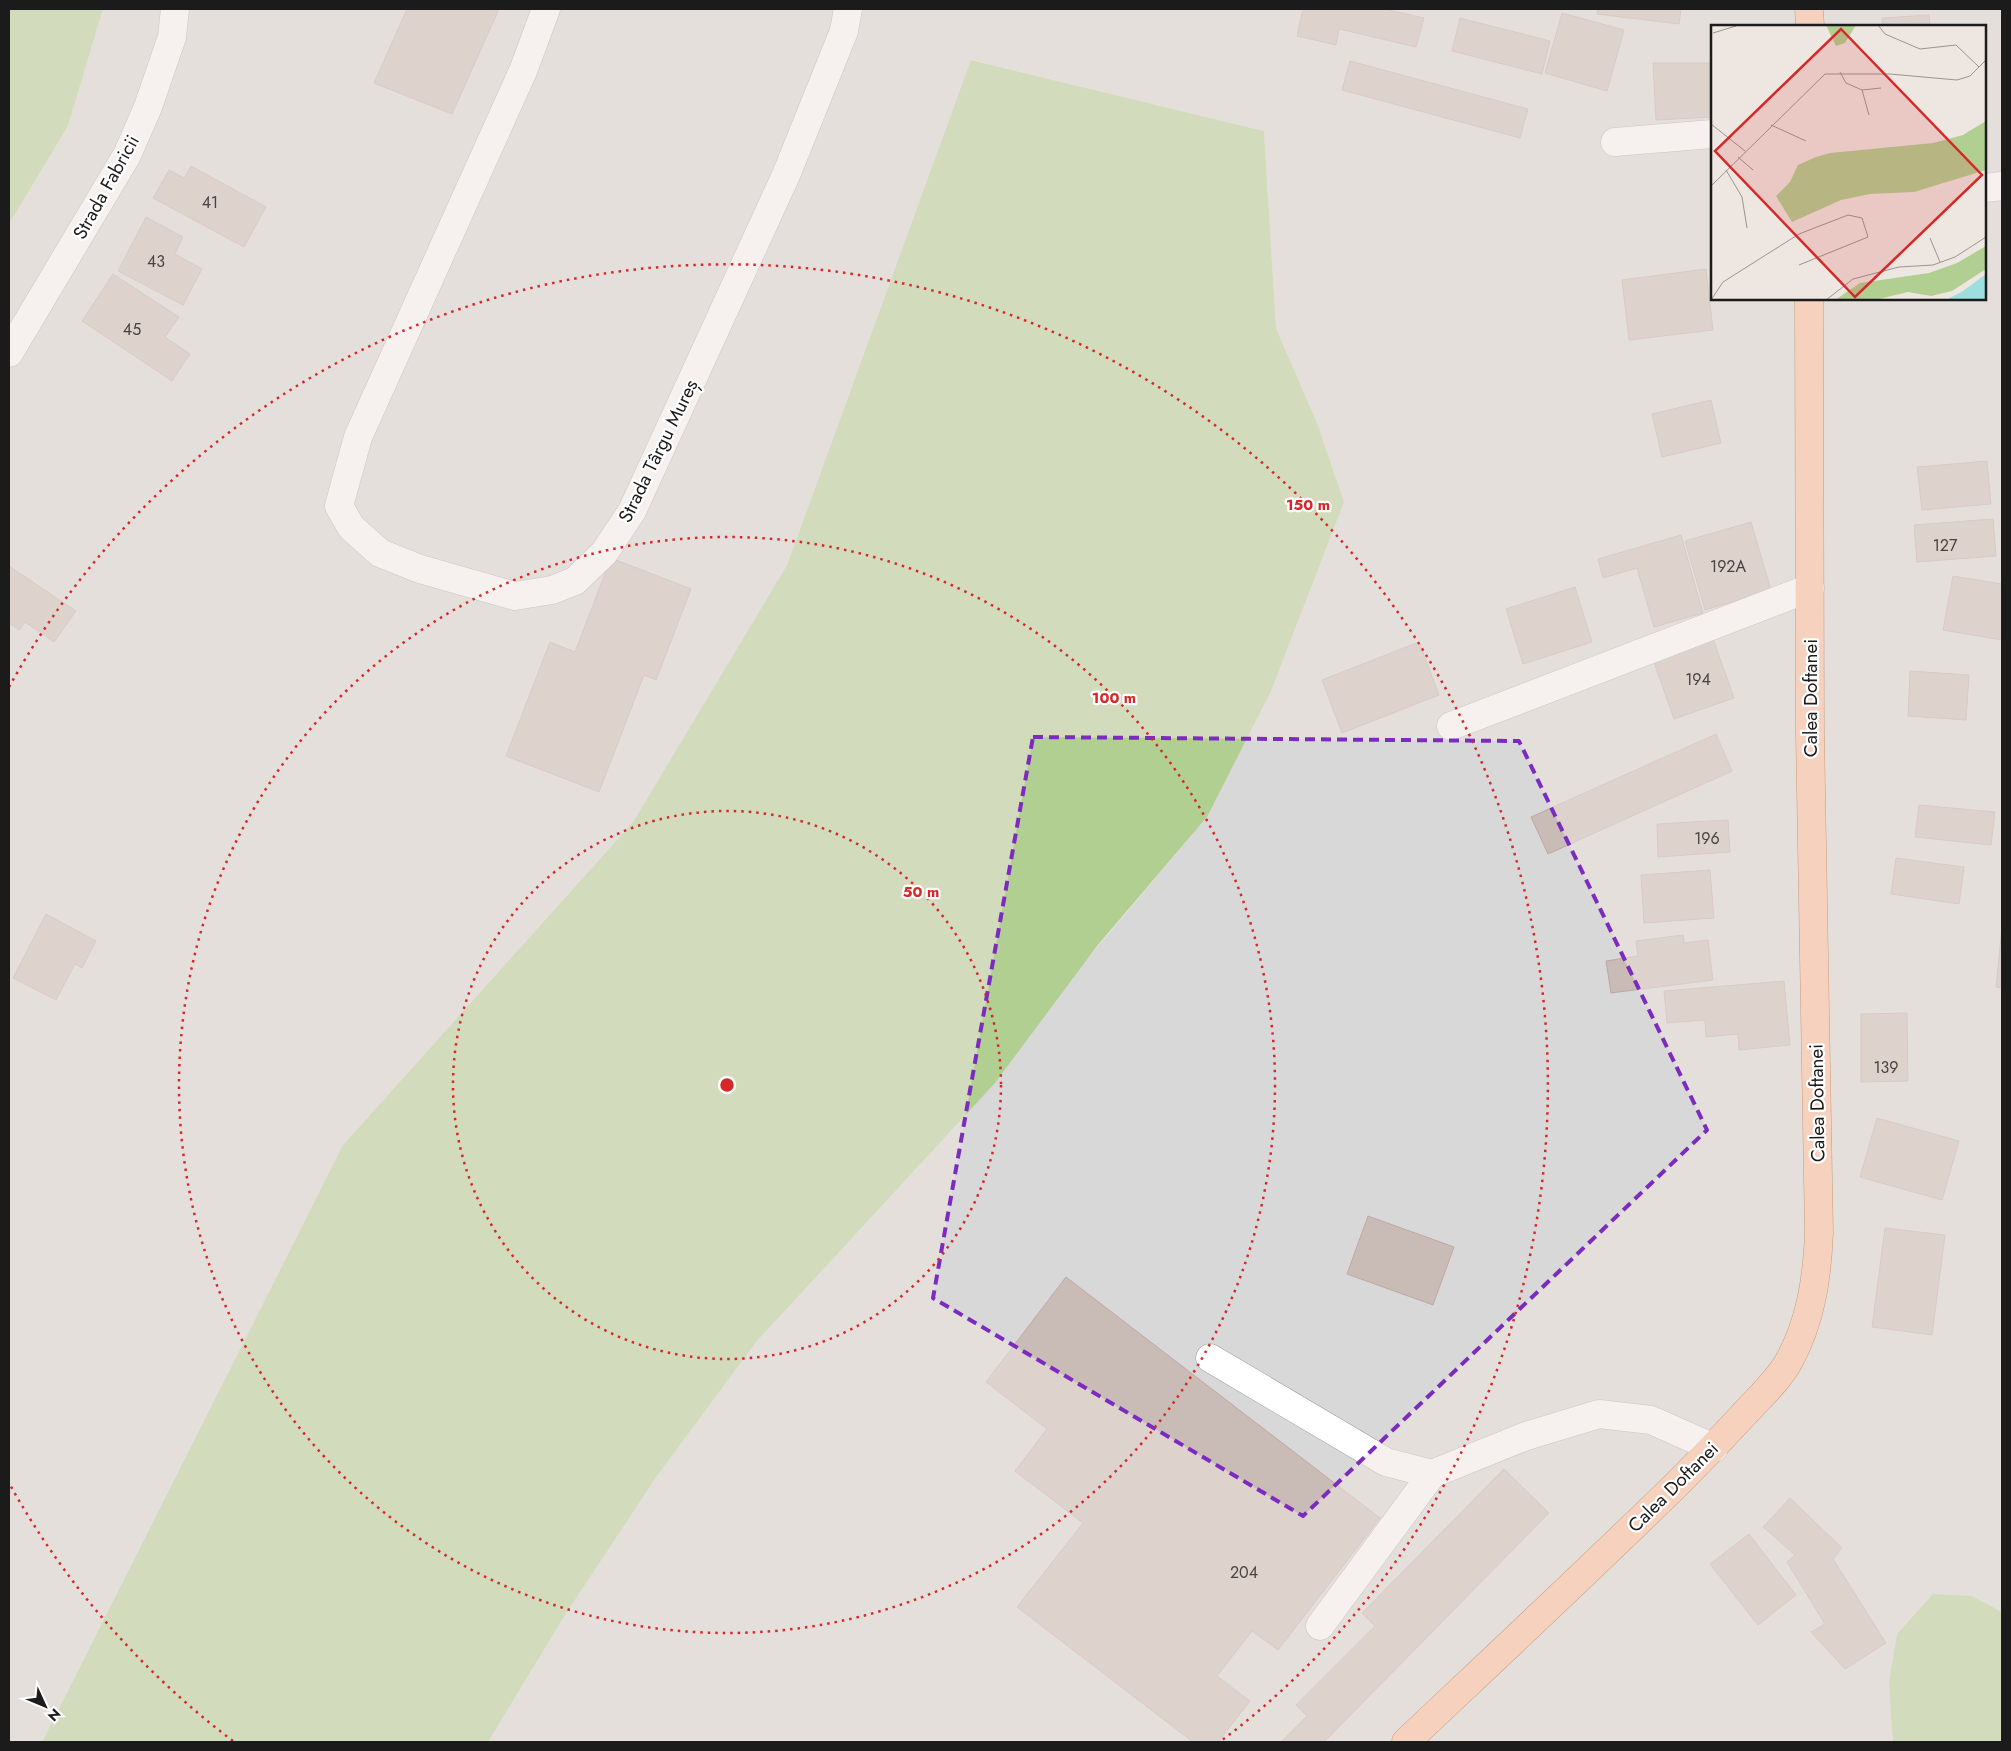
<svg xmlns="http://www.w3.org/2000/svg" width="2011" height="1751" viewBox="0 0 2011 1751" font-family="Jost,sans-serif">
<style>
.residential{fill:#d9d8d8;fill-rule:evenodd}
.forest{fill:#b2cf92}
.building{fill:#c9bbb6;stroke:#c0a8a2}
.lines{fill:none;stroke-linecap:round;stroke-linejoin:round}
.minor-casing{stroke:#9f9f9f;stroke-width:29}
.major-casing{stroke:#934200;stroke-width:29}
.minor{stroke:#fff;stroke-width:28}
.major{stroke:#ffb994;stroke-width:28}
.marked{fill:none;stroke:#7b2cbf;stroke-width:4;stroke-dasharray:10 6;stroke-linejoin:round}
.ring{fill:none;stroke:#d62828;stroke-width:2.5;stroke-dasharray:2.5 5}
.labels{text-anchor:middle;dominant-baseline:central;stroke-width:4.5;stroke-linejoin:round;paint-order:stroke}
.number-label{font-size:16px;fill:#464342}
.street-label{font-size:19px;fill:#1b1b1b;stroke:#fff}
.inset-road{fill:none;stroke:#9a9591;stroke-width:1}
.view{fill:#d62828;fill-opacity:0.15;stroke:#d62828;stroke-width:2.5}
.inset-edge{fill:none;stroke:#1b1b1b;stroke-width:2.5}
.centre{fill:#d62828;stroke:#fff;stroke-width:2.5}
.ring-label{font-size:15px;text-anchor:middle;font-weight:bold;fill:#d62828;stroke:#fff;stroke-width:4.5;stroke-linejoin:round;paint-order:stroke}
</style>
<rect width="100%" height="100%" fill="#eee6e0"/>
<!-- residential -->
<path class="residential" d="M103,9h1899v1733h-1514l77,-127 92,-139 100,-135 114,-126 336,-398 110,-394 -41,-95 -12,-197 -292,-71 -185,505 -154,257 -290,323 -301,597h-33v-1518l59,-98zM1712,26h273v273h-273z"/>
<!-- forest -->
<path class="forest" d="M9,9h94l-35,117 -59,98z
M971,60l293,71 12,197 41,95 27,79 -73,189 -64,126 -110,129 -102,137 -238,258 -100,135 -92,139 -77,127h-446l301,-597 290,-323 154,-257z
M1933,1594l39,2 30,16v130h-109l-4,-60 8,-48z"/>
<!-- building -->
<path class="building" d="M407,9h92l-47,105 -78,-31z
M1303,9h81l40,9 -8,29 -77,-18 -3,16 -39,-9z
M1598,9h83l-2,15 -82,-10z
M1562,13l62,17 -17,61 -62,-18z
M1929,15l1,11h-47l-1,-8z
M1460,18l90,23 -8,33 -90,-23z
M1350,61l178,48 -8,29 -178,-48z
M1653,63h59v54l-56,3z
M191,166l75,41 -22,40 -91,-49 16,-28 15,8z
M146,217l37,20 -8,17 27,15 -19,36 -65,-34z
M1706,269l7,61 -84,10 -7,-60z
M113,274l66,43 -14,20 25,17 -18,27 -90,-60z
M1711,400l10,43 -59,14 -10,-43z
M1987,461l4,43 -69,6 -5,-43z
M1993,519l3,37 -79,6 -3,-37z
M1751,522l20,68 -66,20 -20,-69z
M1681,535l22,78 -49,14 -17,-59 -34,10 -5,-19z
M611,558l80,31 -35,91 -12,-5 -45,117 -93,-36 44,-114 25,10z
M9,566l67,45 -22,31 -29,-20 -6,8 -10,-7z
M1953,576l49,8v56l-59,-10z
M1575,587l17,55 -69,22 -17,-55z
M1711,633l23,65 -60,21 -23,-65z
M1419,642l20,53 -97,38 -20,-53z
M1910,671l59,4 -3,45 -58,-4z
M1716,734l16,37 -184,83 -17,-37z
M1919,805l76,7 -4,33 -76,-8z
M1728,820l2,32 -72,5 -1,-33z
M1896,858l68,9 -5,37 -68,-10z
M1710,870l4,48 -70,5 -3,-48z
M46,914l50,27 -14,27 -7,-4 -19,36 -43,-22z
M2002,927v61l-6,-1z
M1683,935l1,8 24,-3 5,40 -102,13 -5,-32 32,-5 -2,-15z
M1784,981l6,64 -51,5 -1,-16 -32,3 -1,-17 -38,3 -3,-32z
M1907,1013l1,68 -47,1v-68z
M1877,1118l82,23 -17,59 -82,-23z
M1368,1216l86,31 -21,58 -86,-31z
M1885,1228l60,7 -13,100 -60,-8z
M1066,1277l314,241 -102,132 -26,-19 -35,45 33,25 -32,41h-25l-176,-135 66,-84 -68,-52 32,-42 -61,-47z
M1504,1469l45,44 -225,229h-43l26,-26 -11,-11 79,-79 -13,-13z
M1790,1498l52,50 -9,11 53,84 -41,26 -34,-37 14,-8 -38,-62 8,-7 -32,-28z
M1749,1534l47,61 -38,30 -48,-61z"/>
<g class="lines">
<defs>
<path id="minor" d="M546,9l-23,62 -165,366 -19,69 12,21 29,26 40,16 95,27 37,-6 23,-9 29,-28 28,-42 154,-336 58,-144 4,-22
M1615,142l97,-8
M1985,188l17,-2
M9,353l118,-198 21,-48 24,-70 3,-28
M1451,726l359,-138
M1210,1358l176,104 46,12
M1320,1626l112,-152 94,-38 73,-22 52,6 63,28"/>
<path id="major" d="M1809,9l1,17
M1406,1742c91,-86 182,-171 271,-258 24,-24 48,-49 71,-74 14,-15 31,-31 41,-49 22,-40 28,-83 30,-128l-9,-499 -1,-435"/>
</defs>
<!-- minor casing -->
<use href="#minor" class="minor-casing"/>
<!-- major casing -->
<use href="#major" class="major-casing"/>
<!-- minor -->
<use href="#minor" class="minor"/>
<!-- major -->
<use href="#major" class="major"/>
</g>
<!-- marked area -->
<path d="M0 0H2011V1751H0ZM1033,737l486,4 188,389 -404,386 -370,-218z" fill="#eee6e0" fill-opacity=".55" fill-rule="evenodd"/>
<path class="marked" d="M1033,737l486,4 188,389 -404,386 -370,-218z"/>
<!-- distance rings -->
<g class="ring">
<circle cx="727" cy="1085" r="274"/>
<circle cx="727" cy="1085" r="548"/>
<path d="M233 1741A821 821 0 0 1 9 1483M9 687A821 821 0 1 1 1221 1741"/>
</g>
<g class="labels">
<!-- number labels -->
<g class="number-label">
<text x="210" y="202">41</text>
<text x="156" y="261">43</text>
<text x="132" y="329">45</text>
<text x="1945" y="545">127</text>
<text x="1728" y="566">192A</text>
<text x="1698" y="679">194</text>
<text x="1707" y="838">196</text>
<text x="1886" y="1067">139</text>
<text x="1244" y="1572">204</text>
</g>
<!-- street labels -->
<g class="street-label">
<text transform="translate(106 187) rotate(-61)">Strada Fabricii</text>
<text transform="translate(658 451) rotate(-64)">Strada Târgu Mureș</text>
<text transform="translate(1810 698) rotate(-90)">Calea Doftanei</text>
<text transform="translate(1817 1103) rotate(-91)">Calea Doftanei</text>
<text transform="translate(1673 1487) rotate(-45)">Calea Doftanei</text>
</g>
</g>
<!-- overview -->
<g transform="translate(1711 25)">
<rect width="275" height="275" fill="#eee6e0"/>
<path d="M115,0h30l-11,18 -9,3zM275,96v49l-72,22 -44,2 -29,6 -49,22 -16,-26 14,-14 8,-17 18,-8 14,-4 103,-10 30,-8zM275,221v23l-34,22 -21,5 -23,-4 -33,8h-40l25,-17 69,-10 28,-10z" fill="#b2cf92"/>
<path d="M275,249v26h-40l17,-9z" fill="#9ddede"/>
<path class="inset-road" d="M167,0l7,9 35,15 36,-4 23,22M2,8l23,-7M0,27v-27M129,47l6,11 16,7 19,-2M151,65l7,25M0,99l34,27M60,100l35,16M27,132l15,13M15,145l16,27 5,31M0,161l114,-112h65l67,6 13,-4 16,-16M219,213l10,24M0,275l12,-18 76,-48 49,-19 14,3 6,19 -69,28M115,275l27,-21 46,-12 34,-2 22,-8 31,-20"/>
<path class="view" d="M130,4l141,146 -127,122 -140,-146z"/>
<rect width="275" height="275" class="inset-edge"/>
</g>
<circle cx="727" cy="1085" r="8" class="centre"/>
<g class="ring-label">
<text x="1308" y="510">150 m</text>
<text x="1114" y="703">100 m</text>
<text x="921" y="897">50 m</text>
</g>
<!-- border -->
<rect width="2011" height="1751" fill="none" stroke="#1b1b1b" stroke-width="20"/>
<!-- north arrow -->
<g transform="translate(45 1706) rotate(134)" stroke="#ffffff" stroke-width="4" paint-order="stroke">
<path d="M0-4L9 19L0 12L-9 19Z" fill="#1b1b1b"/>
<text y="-8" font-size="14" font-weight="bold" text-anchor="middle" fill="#1b1b1b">N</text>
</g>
</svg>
